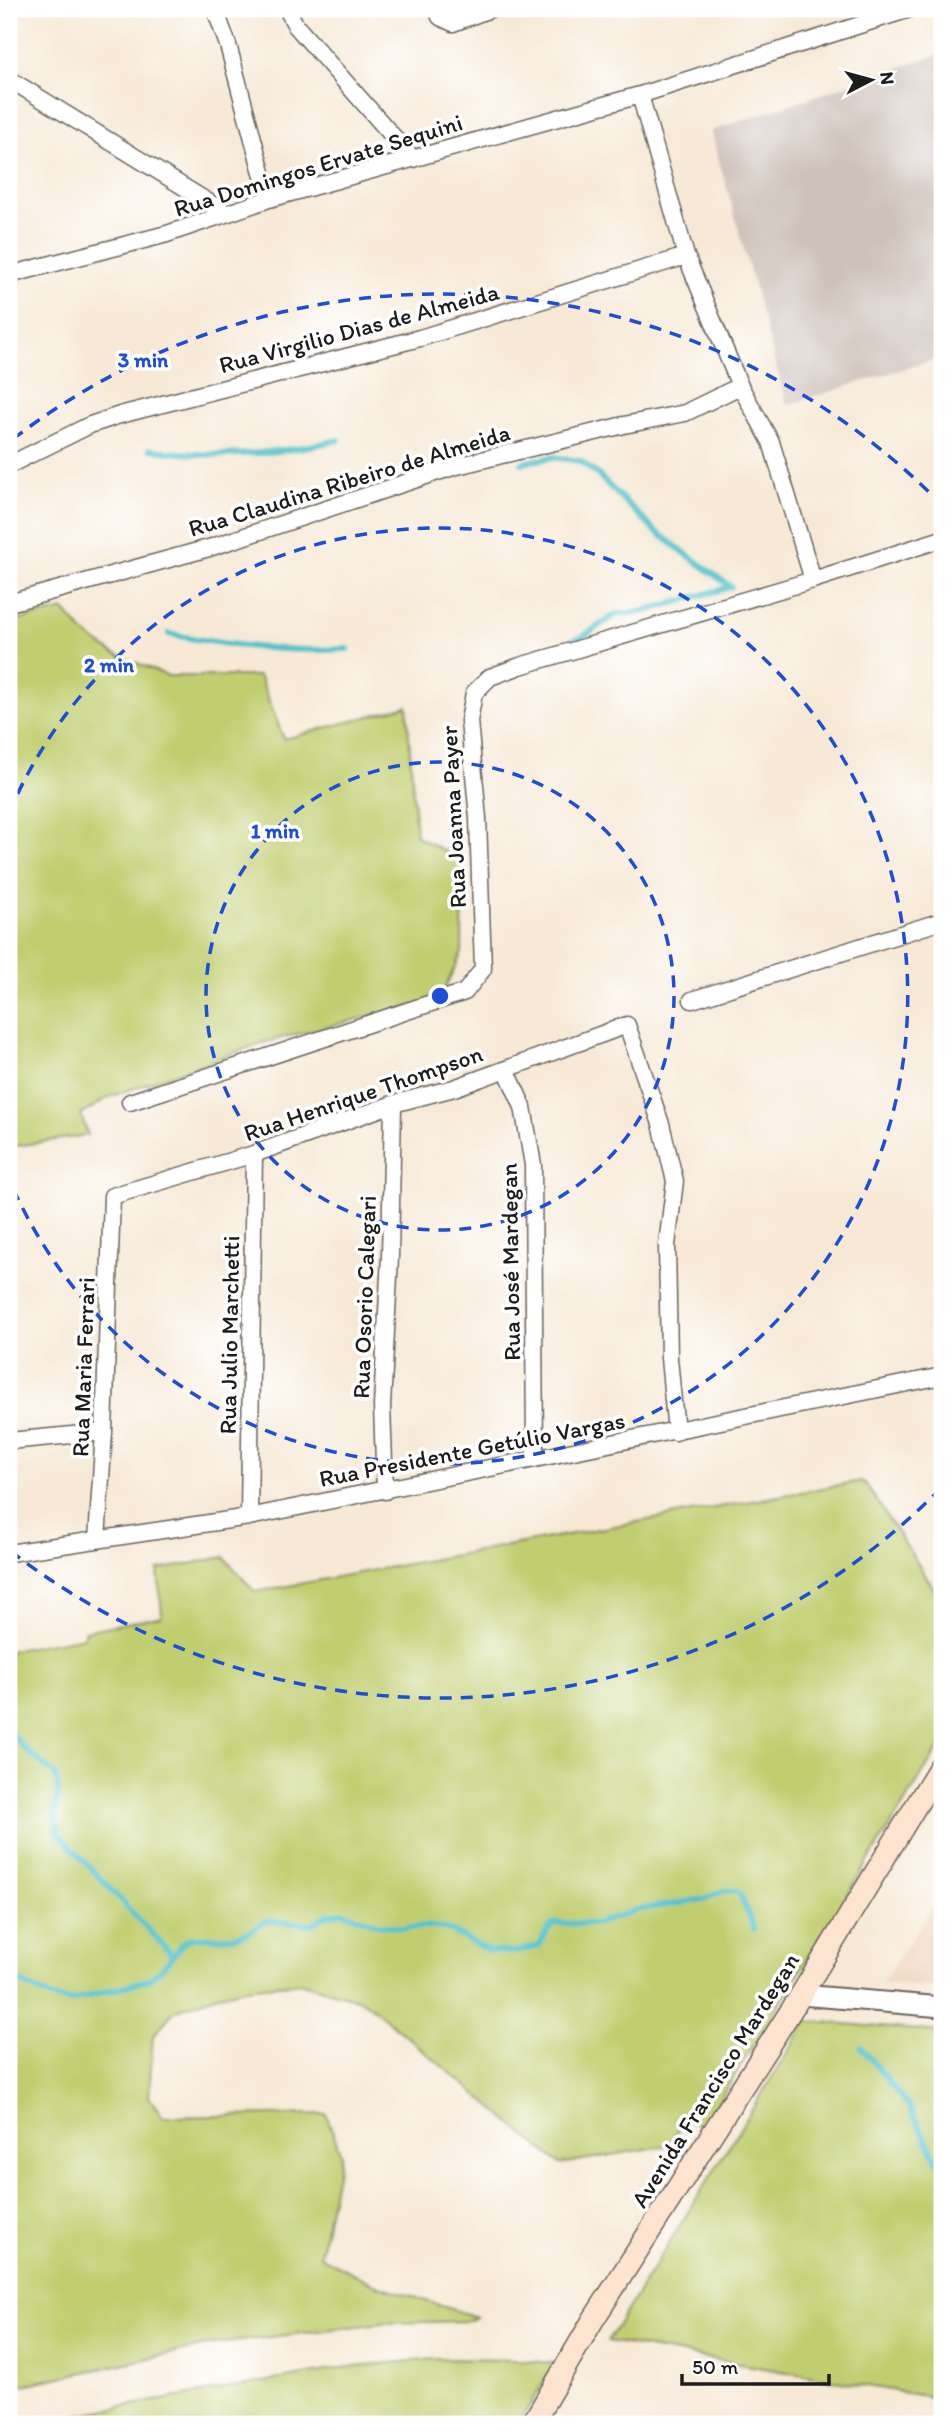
<svg xmlns="http://www.w3.org/2000/svg" width="951" height="2433" viewBox="0 0 951 2433" font-family="Itim,sans-serif">
<style>
.built{fill:#f1d5bd}
.industrial{fill:#cec1ba}
.green{fill:#c1ce6f;stroke:#6e7546;stroke-width:2}
.lines{fill:none;stroke-linecap:round;stroke-linejoin:round}
.stream{stroke:#55c3cc;stroke-width:6}
.minor-casing{stroke:#69645d;stroke-width:19}
.tertiary-casing{stroke:#69645d;stroke-width:23}
.secondary-casing{stroke:#69645d;stroke-width:24}
.minor{stroke:#fff;stroke-width:16}
.tertiary{stroke:#fff;stroke-width:19}
.secondary{stroke:#fde4d1;stroke-width:21}
.ring{fill:none;stroke:#1d4ed8;stroke-width:3.5;stroke-dasharray:12 9}
.labels{text-anchor:middle;dominant-baseline:central;stroke-width:7;stroke-linejoin:round;paint-order:stroke}
.street-label{font-size:24px;fill:#1c1c1c;stroke:#fff}
.centre{fill:#1d4ed8;stroke:#fff;stroke-width:3.5}
.ring-label{font-size:21px;text-anchor:middle;font-weight:bold;fill:#1d4ed8;stroke:#fff;stroke-width:7;stroke-linejoin:round;paint-order:stroke}
</style>
<rect width="100%" height="100%" fill="#fff"/>
<filter id="ink" filterUnits="userSpaceOnUse"><feTurbulence type="fractalNoise" baseFrequency=".0143" numOctaves="2"/><feDisplacementMap in="SourceGraphic" scale="14" xChannelSelector="R" yChannelSelector="G"/><feConvolveMatrix kernelMatrix="1 2 1 2 8 2 1 2 1" color-interpolation-filters="sRGB"/></filter>
<filter id="wash" filterUnits="userSpaceOnUse"><feTurbulence type="fractalNoise" baseFrequency=".00686" numOctaves="4" result="noise"/><feDisplacementMap in="SourceGraphic" scale="28" xChannelSelector="R" yChannelSelector="G"/><feGaussianBlur stdDeviation="1.57" result="paint"/><feColorMatrix in="noise" values="0 0 0 0 0 0 0 0 0 0 0 0 0 0 0 0 0 1.4 0 .05"/><feComposite in="paint" operator="in"/></filter>
<g filter="url(#wash)">
<rect width="100%" height="100%" fill="#f7e9d6"/>
<!-- built -->
<path class="built" d="M942,1893v95l-60,-5z"/>
<!-- industrial -->
<path class="industrial" d="M942,53v304l-155,48 -76,-274z"/>
<!-- green -->
<path class="green" d="M64,610l19,22 30,21 55,23h91l25,63 123,-33 9,130 47,25 -1,91 -22,47 -175,43 -156,55 -28,18 7,20 -79,12v-525z
M861,1481l4,2 77,118v142l-239,383 -18,-7 -16,26 -109,19 -196,-163 -62,-18 -49,4 -38,9 -41,15 -21,25 -4,61 14,20 163,-3 15,40 -21,102 54,28 102,33 -5,4 -89,2 -166,21 -207,44v-737l75,-14v-6l78,-15 -4,-46 66,-13 31,35z
M807,2021l135,11v367l-334,-58z
M436,2359l81,1 39,3 -38,61h-494l331,-58z"/>
<g class="lines">
<!-- stream -->
<path class="stream" d="M150,449c62,11 128,5 189,-9
M522,463l31,-6 27,4 17,13 58,57 76,56
M169,634c59,12 118,19 179,15
M550,649l34,-13 32,-22 25,-2 90,-25
M9,1731l16,18 30,26 3,14 -3,27 4,18 114,122
M9,1977l44,21 18,3 77,-21 15,-12 21,-26 8,-4 42,-1 12,-3 20,-13 46,3 15,-9 16,-3 37,13 22,3 25,-2 20,3 42,22 27,1 23,-6 10,-18 7,-5 40,1 40,-14 68,-11 19,-8 12,-1 5,4 14,35
M861,2047l48,60 29,55 4,3"/>
</g>
</g>
<g filter="url(#ink)">
<g class="lines">
<defs>
<path id="minor" d="M215,9l13,36 41,154
M287,9l9,17 117,133
M437,9l3,8 13,6 37,-14
M9,79l217,134
M640,95l46,161 54,130 31,56 42,138
M9,275l158,-41 102,-35 371,-104 270,-86
M9,465l81,-40 30,-10 300,-77 266,-82
M9,603l200,-55 244,-81 171,-42 61,-12 55,-27
M692,1000l250,-79
M506,1069l17,38 10,58 2,294
M130,1102l335,-110 18,-23 -5,-151 -9,-97 5,-28 16,-16 30,-11 293,-86 129,-41
M9,1441l95,-9
M385,1491l-3,-85 8,-149 3,-153
M249,1517l5,-363
M97,1540l7,-108 8,-236 142,-42 139,-50 61,-16 173,-63 34,99 14,57 -8,64 2,113 7,74
M9,1553l240,-36 693,-141"/>
<path id="tertiary" d="M801,1995l141,12"/>
<path id="secondary" d="M532,2424l61,-104 208,-325 141,-232"/>
</defs>
<!-- minor casing -->
<use href="#minor" class="minor-casing"/>
<!-- tertiary casing -->
<use href="#tertiary" class="tertiary-casing"/>
<!-- secondary casing -->
<use href="#secondary" class="secondary-casing"/>
<!-- minor -->
<use href="#minor" class="minor"/>
<!-- tertiary -->
<use href="#tertiary" class="tertiary"/>
<!-- secondary -->
<use href="#secondary" class="secondary"/>
</g>
</g>
<!-- distance rings -->
<g class="ring">
<circle cx="440" cy="996" r="234"/>
<path d="M9 813A468 468 0 1 1 9 1179"/>
<path d="M941 1488A702 702 0 0 1 13 1553M13 439A702 702 0 0 1 941 504"/>
</g>
<g class="labels">
<!-- street labels -->
<g class="street-label">
<text transform="translate(318 165) rotate(-17)">Rua Domingos Ervate Sequini</text>
<text transform="translate(359 328) rotate(-15)">Rua Virgilio Dias de Almeida</text>
<text transform="translate(349 480) rotate(-17)">Rua Claudina Ribeiro de Almeida</text>
<text transform="translate(453 817) rotate(-93)">Rua Joanna Payer</text>
<text transform="translate(363 1093) rotate(-19)">Rua Henrique Thompson</text>
<text transform="translate(510 1262) rotate(-91)">Rua José Mardegan</text>
<text transform="translate(364 1297) rotate(-88)">Rua Osorio Calegari</text>
<text transform="translate(229 1335) rotate(-89)">Rua Julio Marchetti</text>
<text transform="translate(83 1367) rotate(-88)">Rua Maria Ferrari</text>
<text transform="translate(472 1449) rotate(-11)">Rua Presidente Getúlio Vargas</text>
<text transform="translate(715 2080) rotate(-58)">Avenida Francisco Mardegan</text>
</g>
</g>
<circle cx="440" cy="996" r="10" class="centre"/>
<g class="ring-label">
<text x="143" y="367">3 min</text>
<text x="109" y="672">2 min</text>
<text x="275" y="838">1 min</text>
</g>
<!-- margin -->
<rect width="951" height="2433" fill="none" stroke="#fff" stroke-width="35"/>
<!-- north arrow -->
<g transform="translate(871 80) rotate(84)" stroke="#ffffff" stroke-width="5" paint-order="stroke">
<path d="M0-5L12 26L0 18L-12 26Z" fill="#1c1c1c"/>
<text y="-10" font-size="19" font-weight="bold" text-anchor="middle" fill="#1c1c1c">N</text>
</g>
<!-- scale -->
<path d="M682 2374v10h147v-10" fill="none" stroke="#1c1c1c" stroke-width="3.5"/>
<text x="692" y="2374" font-size="21" fill="#1c1c1c" stroke="#ffffff" stroke-width="5" paint-order="stroke">50 m</text>
</svg>
